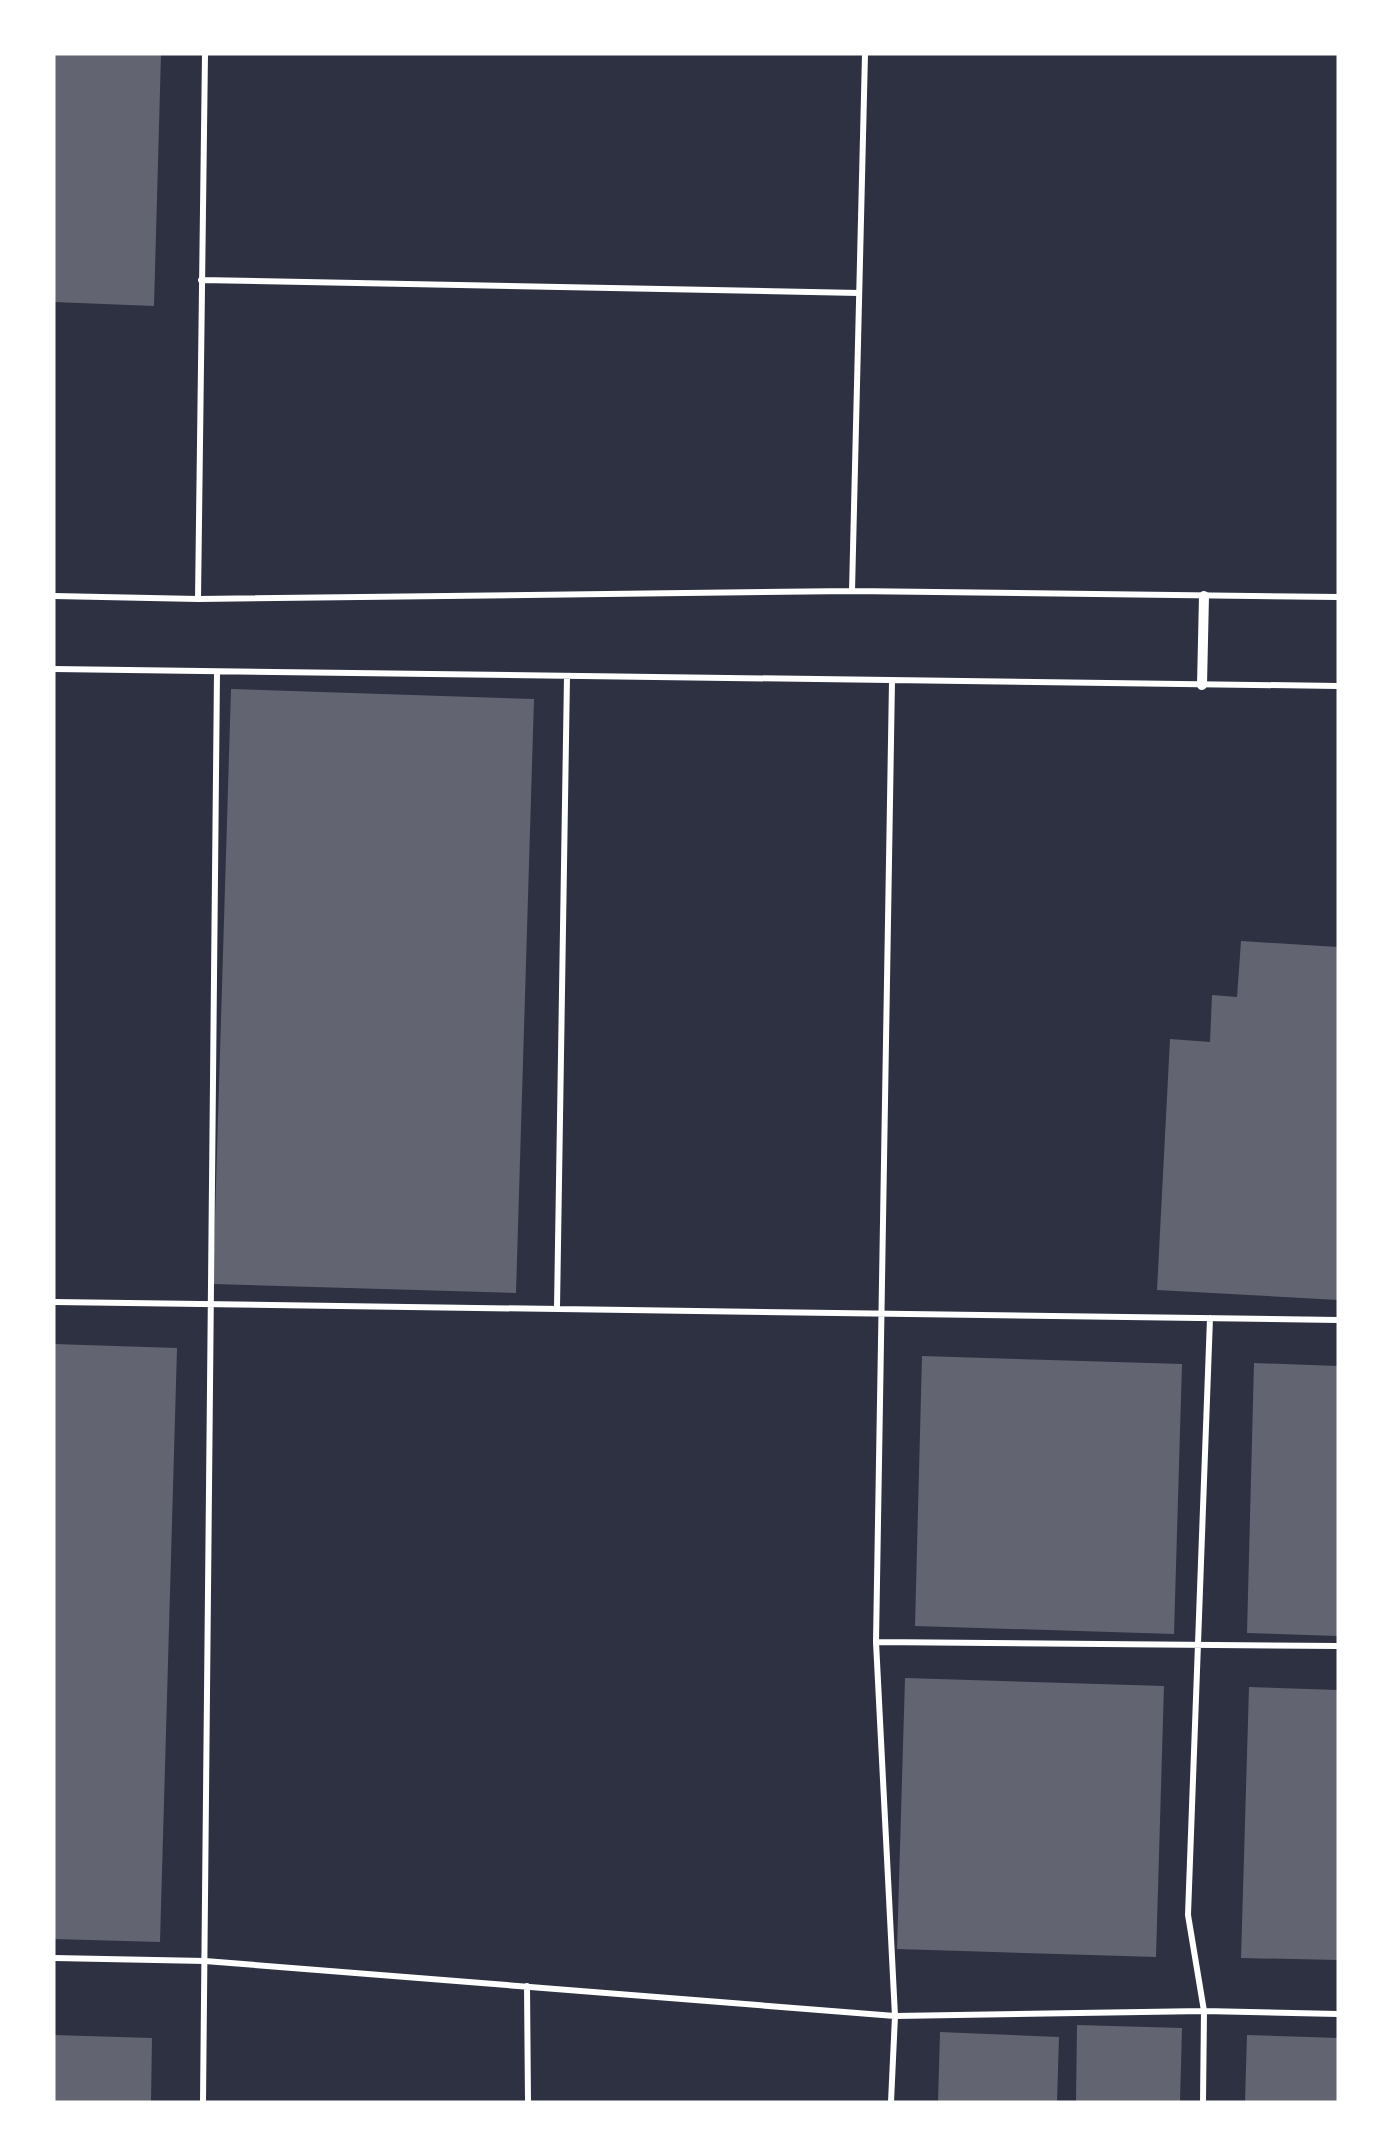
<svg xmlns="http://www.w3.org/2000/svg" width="1392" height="2156" viewBox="0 0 1392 2156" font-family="Figtree,sans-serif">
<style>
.building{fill:#626471}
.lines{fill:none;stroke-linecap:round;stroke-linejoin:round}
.minor{stroke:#fff;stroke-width:6}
.tertiary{stroke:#fff;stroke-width:10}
</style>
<rect width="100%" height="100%" fill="#2d3142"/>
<!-- building -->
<path class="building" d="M54,54h107l-7,252 -100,-4z
M231,689l303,10 -18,594 -303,-9z
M1241,941l97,6v353l-181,-10 13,-251 40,3 2,-47 25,2z
M54,1344l123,4 -17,594 -106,-3z
M922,1356l260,8 -8,270 -259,-8z
M1254,1363l84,3v270l-91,-3z
M905,1678l259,8 -8,271 -259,-8z
M1249,1687l89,3v270l-97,-2z
M1077,2025l105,3 -2,74h-104z
M940,2032l119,5 -2,65h-119z
M54,2035l98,3 -1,64h-97z
M1247,2035l91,3v64h-93z"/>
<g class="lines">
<!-- minor -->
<path class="minor" d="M201,280l658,13
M852,591l13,-537
M54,596l144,3 654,-8 486,6
M198,599l7,-545
M54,669l1284,17
M54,1302l1284,18
M557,1308l10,-632
M876,1642l462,4
M54,1958l151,3 690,55 309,-5 134,3
M527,1986l1,116
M203,2102l14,-1430
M891,2102l4,-86 -19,-374 16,-961
M1203,2102l1,-91 -16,-96 22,-597"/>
<!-- tertiary -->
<path class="tertiary" d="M1202,685l2,-89"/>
</g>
<!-- border -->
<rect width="1392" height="2156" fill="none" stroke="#ffffff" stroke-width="111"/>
</svg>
